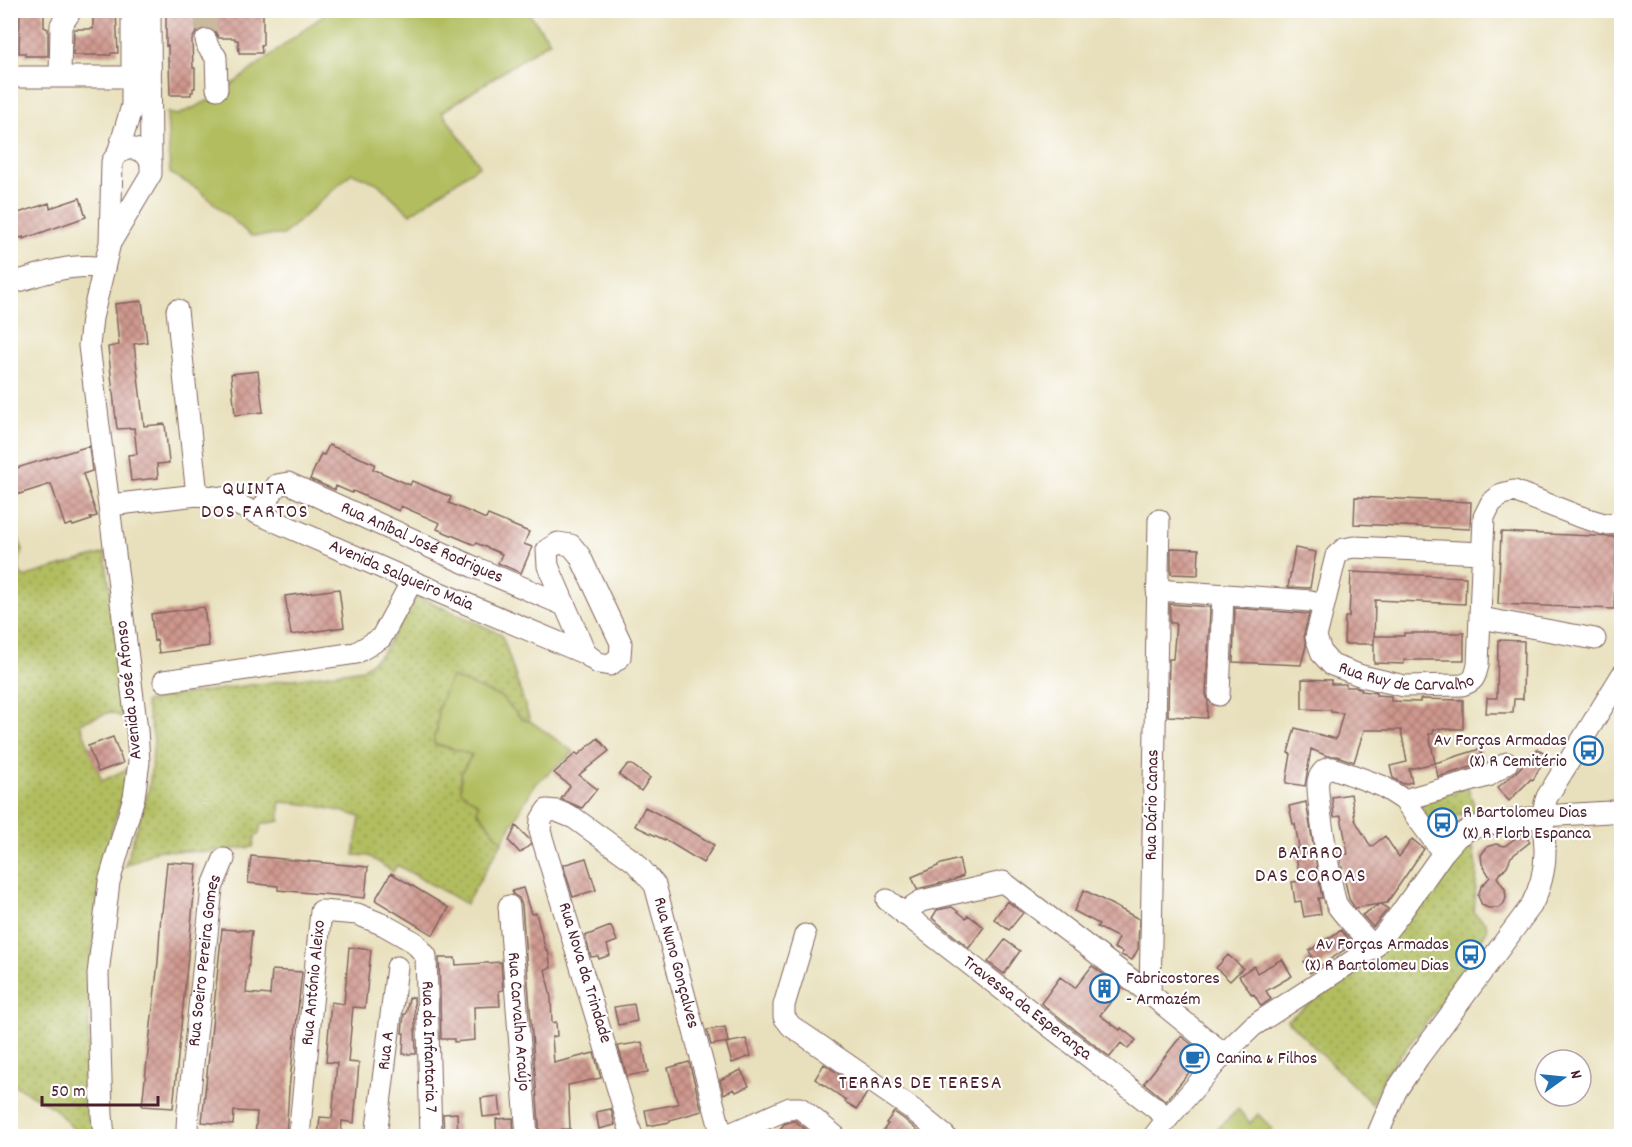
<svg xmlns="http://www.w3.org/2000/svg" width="1632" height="1147" viewBox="0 0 1632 1147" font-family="Dekko,sans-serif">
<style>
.grass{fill:url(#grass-dots);stroke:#7e6e45;stroke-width:1.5}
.garden{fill:#b1bd5f;stroke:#7e6e45;stroke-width:1.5}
.building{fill:url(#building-cross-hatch)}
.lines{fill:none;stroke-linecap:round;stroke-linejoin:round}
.minor-tunnel{stroke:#c8b99f;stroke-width:21;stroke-dasharray:21 10;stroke-linecap:butt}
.minor-casing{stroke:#81635e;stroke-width:23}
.minor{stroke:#fff;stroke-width:21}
.labels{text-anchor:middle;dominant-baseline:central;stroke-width:4.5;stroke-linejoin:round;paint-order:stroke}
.street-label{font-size:18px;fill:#4a1f2b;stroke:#fff}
.poi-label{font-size:18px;fill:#4a1f2b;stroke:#fff;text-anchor:start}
.neighbourhood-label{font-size:20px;letter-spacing:1.5px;fill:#4a1f2b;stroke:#fff}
</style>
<defs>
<pattern id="grass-dots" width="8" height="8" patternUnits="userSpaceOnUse" patternTransform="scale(1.5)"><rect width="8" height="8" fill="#b1bd5f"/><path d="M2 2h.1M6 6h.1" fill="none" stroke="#92994f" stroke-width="1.8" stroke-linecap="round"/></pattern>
<pattern id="building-cross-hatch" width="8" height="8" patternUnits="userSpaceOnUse" patternTransform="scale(1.5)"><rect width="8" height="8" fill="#cf988e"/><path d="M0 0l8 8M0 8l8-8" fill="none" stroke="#aa7b74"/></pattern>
</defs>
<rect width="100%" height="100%" fill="#fff"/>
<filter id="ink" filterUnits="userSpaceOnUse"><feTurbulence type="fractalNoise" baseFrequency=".0167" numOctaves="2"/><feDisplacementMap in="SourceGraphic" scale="12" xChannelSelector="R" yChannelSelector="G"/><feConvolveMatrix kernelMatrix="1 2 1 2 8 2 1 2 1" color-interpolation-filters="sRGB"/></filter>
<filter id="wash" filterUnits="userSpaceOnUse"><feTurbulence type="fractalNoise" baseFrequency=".008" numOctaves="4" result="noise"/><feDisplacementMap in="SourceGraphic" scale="24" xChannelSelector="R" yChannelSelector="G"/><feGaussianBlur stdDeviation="1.35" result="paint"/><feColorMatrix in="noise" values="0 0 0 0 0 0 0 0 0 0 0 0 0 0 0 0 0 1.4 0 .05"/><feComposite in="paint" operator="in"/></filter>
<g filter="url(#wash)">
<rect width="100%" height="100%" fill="#e8e0bc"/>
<!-- grass -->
<path class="grass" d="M10,513l13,38c-4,10 -7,16 0,26l82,-24 22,166 -17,-7 -30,11 22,58 31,-15 -21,62 -15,71 -8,86v59l6,92h-15l-26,-28 -43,-25z
M417,596l84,38 4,10 25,77 -7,-1 -22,-23 -63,12 -1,22 -3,13 38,10 -11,20 18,30 -2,7 25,31 -36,62 -69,-39 -4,7 -24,-16 -15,-1 6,-38c-27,-9 -52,-14 -80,-15v19l-19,3 -2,10 -4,3 -2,10 -48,5 -47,-2 -33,16 24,-78 3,-26 2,-23 -9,-37 21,-5 197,-28 19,-16z
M1468,787l8,24 -47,12 -9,-20z
M1472,842l5,28 -3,43 12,10 1,7 -35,60 -66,83 -14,31 -85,-84 87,-62 59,-76 5,2 23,-32z"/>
<!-- garden -->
<path class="garden" d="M329,11h198l23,30 -108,71 38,53 -70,49 -33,-31 -25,-10 -69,62 -32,1 -53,-47 -28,-16 -3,-60 11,2 36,-17z
M451,677l50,20 22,23 7,1 44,31 -39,32 -33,58 -25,-32 2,-6 -18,-13v-17l11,-19 -38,-12v-8l3,-4 1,-22z
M1238,1109l12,14 8,-9 14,15 -6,7h-55z"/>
<g id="blocks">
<!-- building -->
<path class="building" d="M20,10h24v17l4,2v27h-23v-3h-6z
M93,10h23l2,43h-7v2h-38l1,-26h19z
M171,10l92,1v34h-2l1,8h-23l-1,-13h-3v-2h-16l-5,-8 -5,-2h-7l-6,4 -4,8 1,28h2v20h-2v4h-2v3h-21l-1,-33h-1v-17l-2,1v-32l5,1z
M80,198l6,19 -63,22v-2l-13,4v-19l7,-2 -2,-6 34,-11 1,5z
M142,301l5,41 -13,2 10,82 21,-2 4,39 -12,1 1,14 -27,3 -3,-26 9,-1 -3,-26 -17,1 -9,-82 11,-2 -4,-41z
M258,371l5,41 -28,3 -4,-41z
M329,445l46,19 -2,5 37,16 2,-4 39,16 -2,6 37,16 2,-4 41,17 -5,12 8,3 -11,26 -23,-10 4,-9 -26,-11 -1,2 -38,-16 3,-6 -39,-17 -2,5 -46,-20 -1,2 -16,-7 -1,4 -25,-11 11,-25 3,1z
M89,446l3,25 -9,3 14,42 -7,2 1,2 -18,6 -1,-2 -7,2 -14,-42 -38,12 -3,-7v-19z
M1355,497l116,5 -1,27 -116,-5z
M1501,532l116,5 -3,72 -116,-5z
M1171,548l28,1 -1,26 -27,-1z
M1295,548l21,4 -6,36 -22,-1z
M1351,572l115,5 -1,27 -90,-4 -1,44h-30l1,-27h4z
M339,589l5,38 -53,8 -6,-39z
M1170,604l40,3 -4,87 2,7 -1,17 -39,-2 1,-57h4l3,-36h-6z
M204,607l5,39 -50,7 -2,-13 -3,1 -3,-27z
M1235,608l74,6 -5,20 2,12 -5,19 -68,-3z
M1404,633h60v27h-60v4l-30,-1v-27h30z
M1498,640l26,1 -1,58h-9l-1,14h-27l1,-15h10z
M1302,679l29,1v4h15v3h10l6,2 -1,2 15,2v2l15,1v5l29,1v-3l43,1v29h-29l-1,5h-4l6,29 -26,6 3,13 -9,2 -10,-6 -3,-12 17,-4 -6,-32h-37l-10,32 -17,-6h-10l-16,-7 -6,37 -19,-3 5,-29 -3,-1 7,-25 41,11 7,-26 -12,-1v-2l-29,-1z
M113,737l10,26 -25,9 -10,-26z
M598,738l11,13 -30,24 18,14 -15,19 -21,-9 9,-13 -16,-13 22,-20 2,2z
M1480,749l4,14 -46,14 -3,-14z
M1538,749l9,5 -14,26 -2,-1 -22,22 -12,-13 18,-15z
M627,765h5l18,13 -9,13 -22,-16z
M1351,794l4,26 16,27 14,-11 14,21 13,-18 12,10 -37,54 -6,1 7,5 -15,18 -11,-12 18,-11 -25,4 -6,-9 -8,-36 -1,-7 8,-2 -7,-38 -7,1 -2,-20z
M1306,802l16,96h-4l3,16 -17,3 -3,-16 -6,1 -3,-20 8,-1 -5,-32 4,-1 -4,-24h-2l-4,-18z
M645,807l51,27 18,11 -11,18 -34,-21 -34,-16z
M516,826l13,13 2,5 -11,9 -11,-12z
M1523,832l7,10 -19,15 -4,9 -10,11 8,12 1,9 -2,5 -6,5h-10l-6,-3 -4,-9 3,-9 9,-10 -8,-13 -1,-9 6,-8 9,-3 9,2z
M251,856l117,11 -3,31 -87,-8v-4l-30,-3z
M586,858l10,32 -23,7 -10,-32z
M959,859l4,17 -9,4 -37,9 -5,-12 26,-11v-1z
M167,862l30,2 -24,244 -31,-2 16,-144 3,-49h1z
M391,873l58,35 -16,27 -58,-35z
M523,888l8,26 5,-1 10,38h2l3,17 -6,1 6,29 1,25 4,-1 1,14 -5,1 2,26 40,-10 7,25 -33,7 2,44h-8v8h-22l-18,-232 -3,-7 -6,-4 -1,-3z
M1084,890l55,29 -1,30 -6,11 -11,-5 1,-3 -8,-4 5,-10 -22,-11 2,-3 -25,-13z
M1007,901l16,12 -14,17 -15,-11z
M952,907l14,11 2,-3 16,12 -15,21 -37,-30 5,-8z
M611,926l6,15 -10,4 3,10 -11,4 -1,-3 -7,1 -6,-21z
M222,929l30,2 -6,62 24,2 2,-25 30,2 -13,117 -3,48h-31l2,-25 -23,-1 -1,14 -31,-3z
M1341,930l12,14 -43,29 -6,-11 8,-6 -3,-5z
M1005,940l15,11 -16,23 -16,-12z
M349,947l22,3 -6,58 -12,-1 -5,55 11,1 -5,60 -12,-2 -1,16h-23l2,-20 12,1 5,-55 -11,-1 5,-60 13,2z
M1228,955l15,13 -13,13 -14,-13z
M439,958h16l1,7 45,-3 2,28 -4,1 1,15 -26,1 1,33 -21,2v-3h-13z
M1282,959l10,17 -26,15 5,8 -10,7 -7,-12 -2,1 -13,-19 15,-10 3,7z
M1092,966l30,22 -22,27 20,15 1,-2 15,12 -8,9 -7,-6 -11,14 -69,-54 19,-26 15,11z
M414,997l2,57h-13l1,-21h-2l2,-19h2l3,-16z
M634,1004l3,17 -19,4 -4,-18z
M725,1027l3,15 -17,3 -4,-15z
M1181,1036l23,18 -38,47 -22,-18z
M746,1039l5,17 -19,7 -6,-20z
M642,1042l6,30 -21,4 -9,-30z
M689,1062l13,49 -32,9v2l-22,4 -3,-16 33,-6 -10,-36z
M824,1064l43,29 -10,16 -12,-7 1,-2 -31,-21z
M741,1070l8,16 -13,6 -2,-3 -10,5 -4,-14z
M499,1096l2,19 -18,2 -2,-19z
M611,1109l4,16 -16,4 -3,-17z
M894,1112l10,7 21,18h-47l10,-13 -2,-1z
M457,1113l1,22 -14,1 -1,-22z
M513,1118l1,19h-17l-1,-18z
M793,1121h2l10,8 -6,8h-25l10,-13z"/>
</g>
</g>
<g filter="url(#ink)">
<use href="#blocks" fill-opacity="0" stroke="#81635e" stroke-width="1.5"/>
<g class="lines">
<!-- minor-tunnel -->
<path class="minor-tunnel" d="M205,10l1,30"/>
<defs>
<g id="minor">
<path d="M206,40l2,7 8,10 1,32"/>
<path d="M60,76l1,-51 8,-11v-4"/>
<path d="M10,77h135"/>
<path d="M118,153l14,-47v-96"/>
<path d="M112,240l39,-66 -1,-164"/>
<path d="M10,284c30,-10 63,-22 94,-16"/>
<path d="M177,310l20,185"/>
<path id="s1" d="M110,505l87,-10 25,3 190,83 174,73"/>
<path id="s2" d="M259,514l18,-29 11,-2 186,84 90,38"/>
<path d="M1159,520l-9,474 74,60"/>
<path d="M558,543l13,2 9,11 41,87 -1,14 -10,8 -12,-2 -12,-9 -38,-88 -1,-16z"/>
<path id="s3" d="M1482,553l-128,-6 -10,2 -8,7 -20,81 6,17 10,11 30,11 42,10 58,-1c13,-4 13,-8 16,-20l6,-148 7,-14 11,-9 12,-3 64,25 26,8 18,-1"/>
<path d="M1157,590l154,11"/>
<path d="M1481,618l114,21"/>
<path d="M164,681l192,-28 25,-15 31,-57"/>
<path d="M1219,695l4,-100"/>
<path d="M1404,800l84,-24 19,-13"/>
<path id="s4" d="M887,900l281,218"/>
<path id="s5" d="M509,906l18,230"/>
<path d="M905,915l8,-9 8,-5 82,-19 147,112"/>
<path d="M805,935l-21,70v12l7,9 121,83 33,27"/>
<path d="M1374,947c-11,-12 -29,-30 -37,-42 -5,-9 -21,-112 -19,-124 2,-8 8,-14 15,-13l49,18 22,14 39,53"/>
<path d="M104,1136l-2,-21 -4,-141 11,-92 25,-85 5,-35 -2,-32 -48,-384 3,-28 18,-75 2,-81c9,-17 29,-18 39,0"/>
<path id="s6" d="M190,1136l-3,-8 1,-18 24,-222 12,-29"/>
<path id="s7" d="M299,1136l22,-225 36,3 27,11 30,17 12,14 5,180"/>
<path id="s8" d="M376,1136l21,-169"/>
<path id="s9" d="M632,1136l-92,-305 1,-11 6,-10 10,1 17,7 61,44 20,23 67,251"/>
<path d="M725,1136l65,-28h10l35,28"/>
<path d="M1154,1136l14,-18 56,-64 29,-28 121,-79 26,-33 43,-61 14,-16 11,-7 14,-5 61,-9 66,-4 13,-4"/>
<path d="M1377,1136l19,-45 22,-33 113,-152c9,-17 14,-33 14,-54 0,-19 -5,-37 2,-55l75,-122"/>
</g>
</defs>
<!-- minor casing -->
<use href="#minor" class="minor-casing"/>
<!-- minor -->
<use href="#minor" class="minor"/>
</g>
</g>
<!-- icons -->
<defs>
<symbol id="bus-ring" viewBox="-11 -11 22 22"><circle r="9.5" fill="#fff" stroke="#1f6fb2" stroke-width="1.5"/><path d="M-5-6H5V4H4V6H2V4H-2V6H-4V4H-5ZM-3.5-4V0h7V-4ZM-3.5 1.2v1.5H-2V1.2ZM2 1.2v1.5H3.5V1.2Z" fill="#1f6fb2"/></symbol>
<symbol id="building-ring" viewBox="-11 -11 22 22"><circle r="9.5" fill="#fff" stroke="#1f6fb2" stroke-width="1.5"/><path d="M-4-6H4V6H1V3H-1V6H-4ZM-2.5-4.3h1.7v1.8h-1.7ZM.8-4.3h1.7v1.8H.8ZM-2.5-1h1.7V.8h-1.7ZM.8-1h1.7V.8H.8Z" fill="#1f6fb2"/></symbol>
<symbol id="cafe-ring" viewBox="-11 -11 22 22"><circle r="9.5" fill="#fff" stroke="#1f6fb2" stroke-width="1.5"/><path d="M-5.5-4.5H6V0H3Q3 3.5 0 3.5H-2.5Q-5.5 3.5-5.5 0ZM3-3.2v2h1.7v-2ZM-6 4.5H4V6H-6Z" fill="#1f6fb2"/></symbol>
</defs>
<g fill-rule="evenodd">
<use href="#bus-ring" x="1572" y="734" width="33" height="33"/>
<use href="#bus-ring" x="1426" y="806" width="33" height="33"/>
<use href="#bus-ring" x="1454" y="938" width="33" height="33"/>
<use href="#building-ring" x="1088" y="972" width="33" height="33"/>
<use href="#cafe-ring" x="1178" y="1042" width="33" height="33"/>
</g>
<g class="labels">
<!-- street labels -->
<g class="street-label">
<text stroke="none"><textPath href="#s2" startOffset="192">Rua Aníbal José Rodrigues</textPath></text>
<text stroke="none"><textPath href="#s1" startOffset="308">Avenida Salgueiro Maia</textPath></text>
<text stroke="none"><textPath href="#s3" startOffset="342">Rua Ruy de Carvalho</textPath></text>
<text transform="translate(130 690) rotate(-96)">Avenida José Afonso</text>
<text transform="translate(1153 805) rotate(-89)">Rua Dário Canas</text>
<text stroke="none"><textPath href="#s6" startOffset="177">Rua Soeiro Pereira Gomes</textPath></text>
<text stroke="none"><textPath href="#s9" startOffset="556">Rua Nuno Gonçalves</textPath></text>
<text transform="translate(584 973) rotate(73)">Rua Nova da Trindade</text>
<text stroke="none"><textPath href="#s7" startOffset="154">Rua António Aleixo</textPath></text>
<text stroke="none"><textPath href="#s4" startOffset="177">Travessa da Esperança</textPath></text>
<text stroke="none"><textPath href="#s5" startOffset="116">Rua Carvalho Araújo</textPath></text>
<text stroke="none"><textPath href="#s7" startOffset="435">Rua da Infantaria 7</textPath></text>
<text stroke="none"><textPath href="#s8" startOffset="86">Rua A</textPath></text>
</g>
<!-- poi labels -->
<g class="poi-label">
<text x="1567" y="741" text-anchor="end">Av Forças Armadas<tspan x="1567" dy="21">(X) R Cemitério</tspan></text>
<text x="1463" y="813">R Bartolomeu Dias<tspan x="1463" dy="21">(X) R Florb Espanca</tspan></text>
<text x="1449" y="945" text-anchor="end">Av Forças Armadas<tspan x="1449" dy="21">(X) R Bartolomeu Dias</tspan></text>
<text x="1126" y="979">Fabricostores<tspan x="1126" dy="21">- Armazém</tspan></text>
<text x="1216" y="1059">Canina &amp; Filhos</text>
</g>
<!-- neighbourhood labels -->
<g class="neighbourhood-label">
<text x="255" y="490">QUINTA<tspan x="255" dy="23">DOS FARTOS</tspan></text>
<text x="1311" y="854">BAIRRO<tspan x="1311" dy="23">DAS COROAS</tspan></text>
<text x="921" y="1084">TERRAS DE TERESA</text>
</g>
</g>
<!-- margin -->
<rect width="1632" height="1147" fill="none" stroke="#fff" stroke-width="36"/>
<!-- north arrow -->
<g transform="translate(1563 1078) rotate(75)"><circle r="28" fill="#ffffff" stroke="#b7a5aa" stroke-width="1.5"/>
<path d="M0-4.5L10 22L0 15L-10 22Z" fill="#1f6fb2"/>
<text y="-9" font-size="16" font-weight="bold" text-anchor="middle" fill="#4a1f2b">N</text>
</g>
<!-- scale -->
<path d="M42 1096v9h116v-9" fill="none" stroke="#4a1f2b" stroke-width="3"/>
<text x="51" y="1096" font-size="18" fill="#4a1f2b" stroke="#ffffff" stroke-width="4.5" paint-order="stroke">50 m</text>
</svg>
